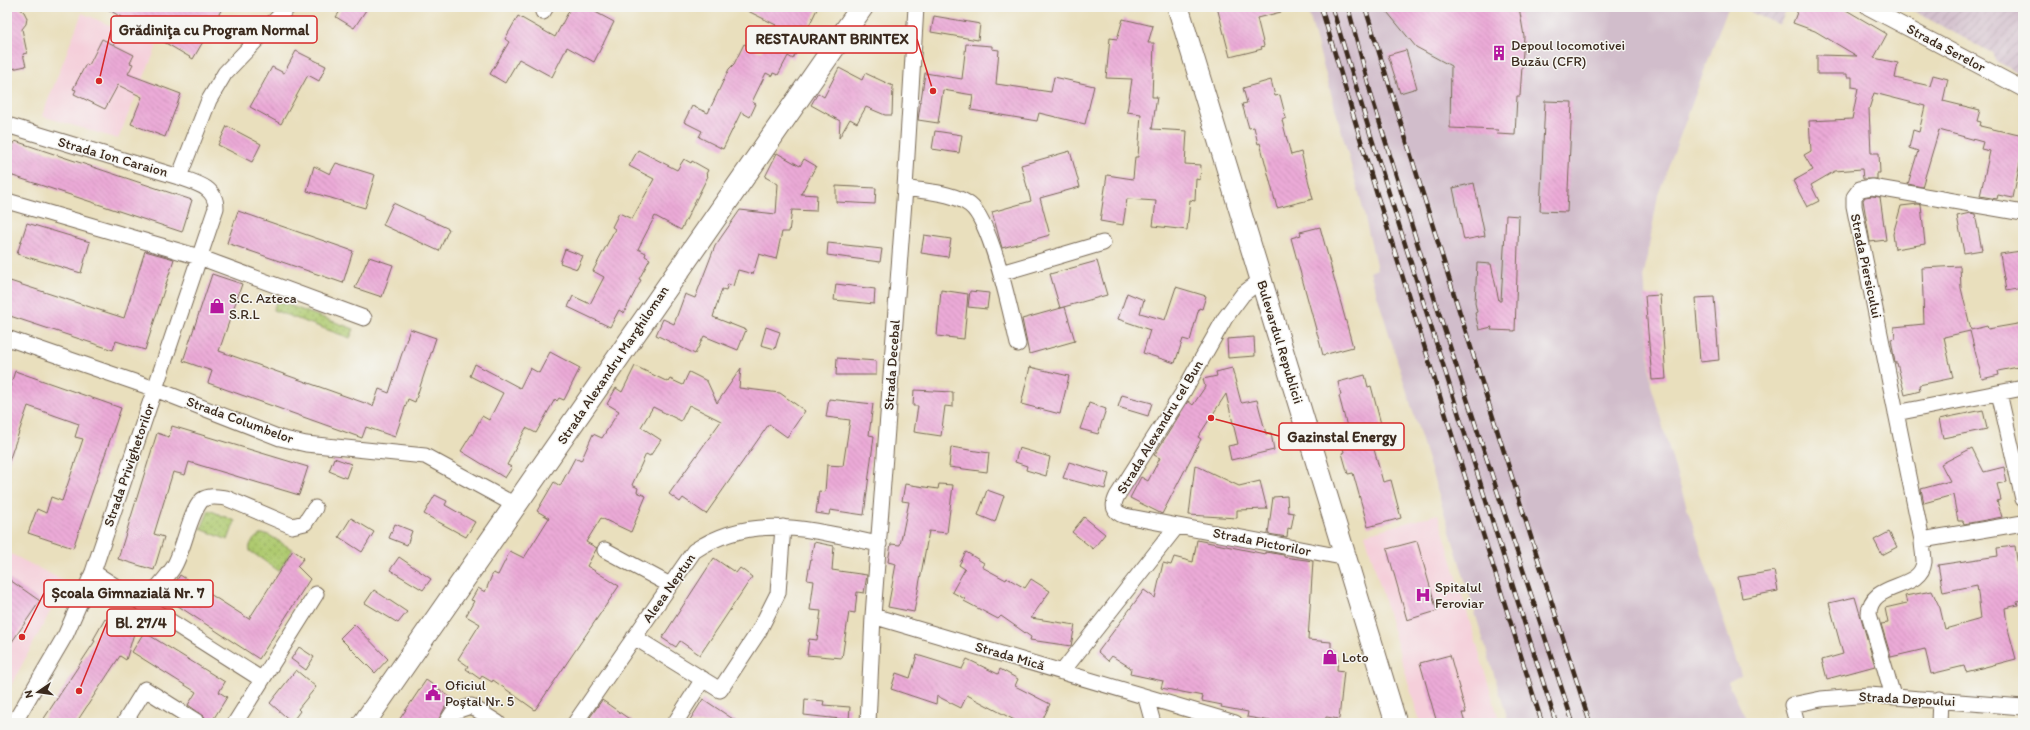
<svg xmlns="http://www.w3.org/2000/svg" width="2030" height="730" viewBox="0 0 2030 730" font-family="Itim,sans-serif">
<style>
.built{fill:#f5cfda}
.industrial{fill:url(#industrial-furrows)}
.railway{fill:#d1bdcb}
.grass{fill:url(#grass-dots);stroke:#757a47}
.building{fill:url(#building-back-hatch)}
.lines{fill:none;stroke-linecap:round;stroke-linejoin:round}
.street-casing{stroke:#786956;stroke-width:17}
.secondary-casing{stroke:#786956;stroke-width:23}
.primary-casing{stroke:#786956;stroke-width:24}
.street{stroke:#fff;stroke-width:15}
.secondary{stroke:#fff;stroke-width:21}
.primary{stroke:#fff;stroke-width:22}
.rail-casing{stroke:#3b2a1e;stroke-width:4.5}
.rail{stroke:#f6f6f2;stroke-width:3;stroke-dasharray:9;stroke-linecap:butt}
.labels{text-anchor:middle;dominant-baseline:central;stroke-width:3;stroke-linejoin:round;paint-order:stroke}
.poi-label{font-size:14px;fill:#3b2a1e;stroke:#f6f6f2;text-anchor:start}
.street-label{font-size:14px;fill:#3b2a1e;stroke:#f6f6f2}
.leader{fill:none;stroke:#d62828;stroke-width:1.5}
.callout-dot{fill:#d62828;stroke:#f6f6f2;stroke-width:1.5}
.callout{fill:#f6f6f2;stroke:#d62828;stroke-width:1.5}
.callout-label{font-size:15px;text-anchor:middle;font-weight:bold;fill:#3b2a1e}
</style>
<defs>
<pattern id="industrial-furrows" width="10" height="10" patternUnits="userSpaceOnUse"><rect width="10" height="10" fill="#d1bdcb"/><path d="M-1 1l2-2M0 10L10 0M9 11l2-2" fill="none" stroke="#ab9aa4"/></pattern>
<pattern id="grass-dots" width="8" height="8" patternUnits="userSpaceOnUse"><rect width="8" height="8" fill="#afca70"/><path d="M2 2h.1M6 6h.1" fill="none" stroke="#90a45b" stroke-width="1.8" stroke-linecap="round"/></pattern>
<pattern id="building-back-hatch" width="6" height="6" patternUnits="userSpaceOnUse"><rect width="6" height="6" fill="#ebaad7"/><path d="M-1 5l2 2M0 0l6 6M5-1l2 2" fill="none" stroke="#ca92b8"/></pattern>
</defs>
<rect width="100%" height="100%" fill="#f6f6f2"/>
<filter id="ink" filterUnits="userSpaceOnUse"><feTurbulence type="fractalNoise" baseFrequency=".025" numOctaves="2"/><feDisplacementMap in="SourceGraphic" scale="8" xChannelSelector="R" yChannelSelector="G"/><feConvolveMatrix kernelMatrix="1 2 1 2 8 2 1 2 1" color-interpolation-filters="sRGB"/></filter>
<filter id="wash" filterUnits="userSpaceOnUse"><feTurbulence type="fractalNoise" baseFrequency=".012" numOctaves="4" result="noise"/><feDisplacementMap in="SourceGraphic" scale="16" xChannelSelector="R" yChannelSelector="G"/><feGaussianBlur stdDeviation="0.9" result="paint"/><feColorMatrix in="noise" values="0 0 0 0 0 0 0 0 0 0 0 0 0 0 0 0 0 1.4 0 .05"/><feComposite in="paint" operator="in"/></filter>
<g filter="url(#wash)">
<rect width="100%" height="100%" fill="#e9dfbd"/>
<!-- built -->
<path class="built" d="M82,13l75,33 -39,93 -76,-23z
M1438,514l62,209h-80l-55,-189z
M7,552l59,30 -59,111z"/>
<!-- industrial -->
<path class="industrial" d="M1749,7h38l-7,18 -30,-13z
M1906,7h117v68l-27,-14 -4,-8z"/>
<!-- railway -->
<path class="railway" d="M1307,7h421l-70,188 -14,79 7,111 26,91 64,199 -13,7 20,41h-239l-139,-451 7,-3 -16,-68z"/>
<!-- grass -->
<path class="grass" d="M277,301l77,28 -4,9 -77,-28z
M209,510l26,11 -7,19 -27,-11z
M262,534l7,1 24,15 -14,21 -29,-20c-2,-8 5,-14 12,-17z"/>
<g id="blocks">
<!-- building -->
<path class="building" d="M7,7h11l6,5 3,6 -1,6 -4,5 5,24 -4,1 3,12 -19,4z
M104,7h119l-30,52z
M343,7h25l-14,21 -18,-11z
M571,7h15l28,15 -20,40 -27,-15 -15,30 -33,-18 -14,24 -15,-9 19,-32 -4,-3 13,-23 37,21z
M740,7h78l-25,52 -5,-3 -10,19 -5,-2 -1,3 -6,-3 -14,29 4,2 -6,13 -9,-5 -18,37 -24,-12 3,-6 -18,-9 8,-16 16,7 21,-44 5,-5 10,-20 17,8 15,-27z
M1217,7h64v5l-24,6 7,28 -3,1 1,2 -32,8z
M1383,7h136l5,29 -4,60h-3l-2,39 -18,-1 1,-4 -48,-2 1,-62 -35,-19z
M1799,7h42l46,27 -13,24 24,5 -3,15 35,8 3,-11 15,4 -5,22 37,9 -3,11 4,1 -1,4 43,10v12l-10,50 -15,-3 -1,4 -17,-3 10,-45 -9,-2 2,-7 -44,-12 -17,57 -14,-3 10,-33 -9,-3 4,-18 6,2 6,-26 -51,-13 -5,16 2,44h8l1,20h-3v6h-14l-1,-10 -27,2 -24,14 8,16 -12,6 -14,-26 20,-11 -9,-15 7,-4 -2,-30 43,-2 6,-31 -6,-1v-10h-5v-3h-30v-19l40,1 -42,-25 -22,-8z
M934,16l46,8 -2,16 -47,-8z
M1123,19l30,7 -5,17h6l-2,54h5l-5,32 35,2 -2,33 16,1 -1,15 -4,-1 -1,22 -5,-1 -3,30 -34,-4 3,-25 -29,-2 -4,26 -23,-4 7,-46 26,4 2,-22h3l3,-43 -14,-2 5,-33 -26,-1 4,-40 7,1z
M102,39l32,16 -4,8 3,1 -5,10 53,20 -16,43 -34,-13 11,-27 -24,-12 -13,24 -31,-15 2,-4 -3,-1 13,-25 3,1z
M966,44l26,2v3l7,1 -3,34 55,8 3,-15 40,9 -9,38 -46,-11 -2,8 -66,-11 2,-15 -30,-5 -5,33 -20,-3 7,-47 37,6z
M1406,50l11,38 -17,5 -12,-38z
M296,51l30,15 -7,15 -11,-6 -27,49 -31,-17 22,-40 12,6z
M839,68l23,12 3,-7 28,13 -1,29h-7l-19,-8 -9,16 -7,-4 -11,19 1,-17 -29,-16 7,-12 6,4z
M1271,80l4,16 5,-1 6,23 -4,2 9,35 10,-3 12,47 -36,9 -17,-65 -2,1 -4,-17 -5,1 -7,-24 5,-1 -4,-15z
M1545,101l27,1 -5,110 -27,-1z
M227,126l34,18 -9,18 -34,-17z
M935,131l27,4 -3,18 -27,-4z
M15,141l177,59 -10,32 -175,-58v-9z
M638,150l39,20 7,-11 7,4 1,-2 16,9 -2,4 2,2 -27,54 -26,-14 -17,33 8,4 -1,3 5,3 -11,20 2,1 -17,33 -5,-3 -9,17 -42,-20 5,-11 17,8 14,-27 -11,-6 22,-42 -3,-2 7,-14 13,6 22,-40 -25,-13z
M1070,151l10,36 -40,11 10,37 -48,13 -10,-36 39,-11 -10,-36z
M777,153l23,13 4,-7 12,7 -15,28 16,1 -1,16 -24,-1 -3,22h-7l-6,27 -17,-5 -6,20 -15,-4 -5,16 -5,-2 -2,6 -4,-1 -9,28 33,13 -8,20 -34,-14 -9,18 -39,-19 7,-16 11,5 11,-30 10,4 20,-52 25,-36 36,4 2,-30 -13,-7z
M336,163l39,12 -10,33 -58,-17 7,-25 16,8z
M1474,183l11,53 -21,4 -11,-52z
M836,186l40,2 -1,16 -39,-2z
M1872,196l8,1 6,43 -16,2 -7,-42 2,-3z
M393,203l56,26 -10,22 -56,-26z
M1918,204l3,1 4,39 -30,5 -2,-15 8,-28z
M238,211l115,40 -10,32 -116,-40z
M1970,213l5,1 7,36 -18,3 -7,-37z
M1506,215l13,1 -4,115 -24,-1 1,-3 -13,3 -4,-17 2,-1 -2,-9 2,-40 14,1 8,37h2z
M27,223l63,19 -9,31 -64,-19z
M1320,227l33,120 -30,8 -32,-117 10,-3 -1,-3z
M924,235l27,4 -3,18 -27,-4z
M828,243l54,6 -2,13 -53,-7z
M565,249l18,7 -6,13 -17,-6z
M145,251l29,8 -29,91 -29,-9 -3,9 -106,-35v-35l117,38z
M2021,251l2,37 -17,3 -6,-37z
M369,257l24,8 -11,32 -27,-9z
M1097,261l10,34 -47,13 -10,-34z
M1960,266l1,22 10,42 16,-4 1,3 35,-6v43l-25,5 1,4 -17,4 -12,-48 -26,6 9,41 -34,7 1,6 -15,4 -8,-32h-2l-4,-24 4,-1 -1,-11 30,-3 -2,-56z
M212,274l30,10 -23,67 154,55 6,-17 10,4 21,-64 26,9 -21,64 -7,-3 -13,38 -29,-10 -4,11 -154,-55 4,-12 -29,-10z
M836,284l39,5 -1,15 -40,-4z
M1176,287l30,9 -4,13 -3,-1 -9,33 -7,-2 -8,24 -32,-10 7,-23 -32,-11 9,-26 17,7 -4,13 25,7z
M941,290l27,4 -4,45 -27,-3z
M970,291l19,2 -2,16 -19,-2z
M1660,295l6,84 -14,1 -7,-84z
M1714,297l5,63 -19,2 -5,-64z
M1065,307l10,34 -46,13 -7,-35z
M766,327l14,5 -5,17 -14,-4z
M1254,337l1,19 -27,2 -1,-19z
M550,352l30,16 -16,32 -5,-2 -2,3 -2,-2 -19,34 -10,-5 -19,37 5,2 -7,11 -44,-27 10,-16h1l10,-19 7,4 14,-27 -33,-17 5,-12 45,24 10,-20 9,5z
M837,358l39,3v14h-40z
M635,366l33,16 2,-3 13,6 6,-13 18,9 10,22 24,-35 -2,20 41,5 25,18 -18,26 -18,-13 -63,90 -23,-16 -3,4 -11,-8 52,-73 -32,-16 -8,16 -28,-14 -12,20 20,13 -11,16 -4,-2 -14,31 6,3 -1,4 9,4 -15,36 -30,-14 -15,24 11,6 -10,18 32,20 -84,124 -42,-30 -1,2 -10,-6 -2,3 -14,-10 2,-3 -10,-7 22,-35 -14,-8 8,-15 -3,-1 7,-12 7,4 8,-19 5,2 12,-24 14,7 25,-40 -12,-7 17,-29 6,4 15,-28 6,3 12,-27 9,4 17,-27 -12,-7 9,-16 6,4z
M1030,367l39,9 -9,38 -39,-10z
M1232,368l9,34 1,1 15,-3 9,34 5,-1 3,17 -43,10 -3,-14 10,-2 -12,-50 -28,43 3,2 -39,75 -32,-16 11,-21 7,4 12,-23 -6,-3 3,-4 31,-50 5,4 12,-18 -2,-8 14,-3 -1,-4z
M15,371l106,37 -48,140 -45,-15 9,-24 9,4 5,-16 11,4 21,-62 -8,-2 4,-13 -51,-18 -19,55h-2v-65z
M1365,375l3,12 3,-1 14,53 -13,3 11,40 8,-2 10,38 -33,9 -15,-54 -5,1 -6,-21 2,-1 -2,-8 9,-2 -12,-46 2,-1 -3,-13z
M914,390l39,2v15l-8,-1 -4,30 -27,-4 4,-26h-5z
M1122,395l30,8 -4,13 -30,-9z
M829,399l44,5 -4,31 5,1 -10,79 -34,-5 -1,5 -13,-2 3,-22 6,1 2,-27 16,1 7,-46 -24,-3z
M1089,403l17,6 -8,25 -18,-5z
M1983,410l4,19 -44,9 -4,-19z
M172,426l136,41 -9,28 -110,-33 -4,13 -12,-3 -19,62 10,3 -10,33 -36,-11 39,-126 12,4z
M951,447l38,6 -2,19 -38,-5z
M1019,448l31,9 -4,19 -20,-6 1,-4 -12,-4z
M1972,448l12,24 20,-5 3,15 -10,2 4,16 -4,1 5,16 -38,7 -1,-3h-5l-5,-26 -29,8 -3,-14 29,-8 -9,-17z
M334,458l17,6 -5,14 -17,-7z
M1069,462l40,12 -4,15 -42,-11z
M1195,465l44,21 21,-5 7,28 -30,1v8l-48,-3z
M905,484l33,5 1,-5 14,1 -6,48 -18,-2 -15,81 -26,-5 8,-43 -8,-2 3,-18 9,1 9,-43 -7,-1z
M987,490l17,6 -9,26 -17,-7z
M435,495l12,6 -2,4 30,17 -9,15 -42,-23z
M1287,496l1,16 6,1 -3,16 -3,-1 -1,9 -19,-3 5,-37z
M1084,517l21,17 -12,15 -21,-17z
M351,518l23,14 -12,20 -23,-15z
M395,524l17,7 -5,14 -18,-7z
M1889,532l8,15 -15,8 -8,-15z
M1197,540l68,14v-2l19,3v2l29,4 -5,79 23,2v7h4l-1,7h4l-1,14 7,1 -5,48 -13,-2 -1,6h-43l-35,-6 1,-5 -27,-5 1,-2 -20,-4 1,-5 -42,-8 2,-7 -33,-7 1,-6 -19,-12 -4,5 -10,-9 46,-62 11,8 8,-35 8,2 3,-8 19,5z
M1417,541l20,70 -30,9 -20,-71z
M814,542l20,4 -2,24 35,5 -3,18 -7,-1 -2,21 -6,-1 -7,46 -35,-3 2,-16 8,1 4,-29 -11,-1 4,-29 -7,-1z
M2015,546l8,54 -6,1 1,4 -13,3 2,17 9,34 -50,13 -2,-6 -33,8 -6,-25 -34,8 -10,-33 7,-1 -3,-15 22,-5 -2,-7 27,-5 8,17 5,21 36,-10 -4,-34 -34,7 -5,-27 60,-9 -1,-8z
M293,550l11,8 -7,8 13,13 -51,80 -93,-61 14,-23 69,44z
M966,552l18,11 -2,4 24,13 1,-2 18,10 6,-9 19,12 -19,27 44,7 -4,21 -41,-6 1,-3 -30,-21 -3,3 -34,-18 1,-2 -13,-7 13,-23 -6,-4z
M399,557l32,22 -8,11 -33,-20z
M714,558l22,15 4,-5 12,9 -52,78 -20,-14 -4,6 -14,-9z
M1774,571l4,20 -36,7 -4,-21z
M7,578l33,23 -33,48z
M374,590l33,22 -9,11 -33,-20z
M1855,597l20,69 -48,13 -5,-19 21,-6 -14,-51z
M118,616l18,11 -10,33 -6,-4 -44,67h-35l54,-82 -2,-1 12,-21 8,5z
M354,624l34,35 -13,14 -35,-35z
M144,632l81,50 -6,10 8,5 -16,26h-3l-4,-7 -16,-11 8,-13 -64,-40z
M299,647l15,10 -8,13 -15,-11z
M917,655l45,14 5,-10 31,15 2,-5 18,10 -3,7 35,18 -9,19h-21l-53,-28 -6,13 -24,-12 -1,8 -45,-15 5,-16 14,5z
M1450,655l16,58h-4l3,10h-28l-17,-60z
M296,670l20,17 -18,22 2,2 -8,11 -22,-19z
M426,680l27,19 -8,8 -8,16h-40z
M703,699l36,24h-51z
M805,699l19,2 -1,4 27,2 -1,13 -45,-5z
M602,700l33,23h-49z"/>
</g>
</g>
<g filter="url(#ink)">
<use href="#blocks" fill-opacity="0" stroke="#786956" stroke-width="1"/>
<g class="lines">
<defs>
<path id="street" d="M1868,7l155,82
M543,12l3,-5
M7,125l172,52c17,6 37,10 37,31l-123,364 -27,62 -52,89
M179,177l30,-77 16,-27 63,-66
M905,188c21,4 48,4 65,17 22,17 41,109 48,139
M7,201l192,56 165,61
M1001,273l102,-30
M1261,280l-18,14 -18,24 -43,76 -65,102c-5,10 -4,16 8,20l222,42
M7,338l148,51 125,49 26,6 119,12 92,50
M1999,393l24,106
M1896,413l127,-25
M1922,540l101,-17
M605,550l65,35
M93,572l168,107
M144,603c9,-11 21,-23 29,-35 11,-17 16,-55 29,-68 7,-5 16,-3 24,-2l66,28 13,-3 10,-15
M873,616l362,107
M634,637l86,53 39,-59 19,-38 5,-66
M1062,672l115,-146
M1893,696l-24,-82c1,-34 52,-22 55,-52 0,-7 -2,-15 -2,-22l-68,-334v-9l6,-8 12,-2 151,26
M1146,698l7,25
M124,723l21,-34 54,34
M235,723l81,-129
M446,723l7,-11 18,-6 27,17
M575,723l119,-172c59,-40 121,-20 185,-7
M675,723l28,-44
M868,723l5,-107 32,-428 11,-181
M1797,723l-5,-18 29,-6 48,-4 154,12
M1939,723l1,-24"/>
<path id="secondary" d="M1178,7l218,716"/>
<path id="primary" d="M364,723l498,-716"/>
</defs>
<!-- street casing -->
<use href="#street" class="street-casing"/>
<!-- secondary casing -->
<use href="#secondary" class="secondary-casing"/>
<!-- primary casing -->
<use href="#primary" class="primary-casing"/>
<!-- street -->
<use href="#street" class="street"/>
<!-- secondary -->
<use href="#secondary" class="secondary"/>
<!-- primary -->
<use href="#primary" class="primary"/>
<defs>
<path id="rail" d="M1321,7l57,191 164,525
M1332,7l38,126 186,590
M1348,7l24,91 67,215 134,410
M1365,7l87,281 138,435"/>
</defs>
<!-- rail casing -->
<use href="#rail" class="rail-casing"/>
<!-- rail -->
<use href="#rail" class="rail"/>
</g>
</g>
<!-- icons -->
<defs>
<symbol id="building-bare" viewBox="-9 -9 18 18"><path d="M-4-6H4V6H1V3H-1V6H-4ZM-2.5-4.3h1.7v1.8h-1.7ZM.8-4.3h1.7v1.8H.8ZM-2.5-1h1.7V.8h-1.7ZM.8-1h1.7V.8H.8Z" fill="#b5179e" stroke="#f6f6f2" stroke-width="2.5" paint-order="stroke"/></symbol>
<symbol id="shop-bare" viewBox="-9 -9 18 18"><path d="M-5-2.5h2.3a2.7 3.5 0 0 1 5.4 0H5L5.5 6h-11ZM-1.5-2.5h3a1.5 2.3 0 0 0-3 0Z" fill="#b5179e" stroke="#f6f6f2" stroke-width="2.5" paint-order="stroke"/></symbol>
<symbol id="hospital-bare" viewBox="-9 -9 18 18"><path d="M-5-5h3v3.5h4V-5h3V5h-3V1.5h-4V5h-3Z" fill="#b5179e" stroke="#f6f6f2" stroke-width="2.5" paint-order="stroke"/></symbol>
<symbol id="civic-bare" viewBox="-9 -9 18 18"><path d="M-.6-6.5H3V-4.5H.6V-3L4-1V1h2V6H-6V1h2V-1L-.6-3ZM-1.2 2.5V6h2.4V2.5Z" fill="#b5179e" stroke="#f6f6f2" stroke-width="2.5" paint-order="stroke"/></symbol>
</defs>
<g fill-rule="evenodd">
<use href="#building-bare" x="1488" y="42" width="22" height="22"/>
<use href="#shop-bare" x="206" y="295" width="22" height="22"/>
<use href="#hospital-bare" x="1412" y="584" width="22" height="22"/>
<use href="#shop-bare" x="1319" y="646" width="22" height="22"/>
<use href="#civic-bare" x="422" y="682" width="22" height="22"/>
</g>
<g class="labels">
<!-- poi labels -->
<g class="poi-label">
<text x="1511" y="45">Depoul locomotivei<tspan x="1511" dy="16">Buzău (CFR)</tspan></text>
<text x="229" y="298">S.C. Azteca<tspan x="229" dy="16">S.R.L</tspan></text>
<text x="1435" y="587">Spitalul<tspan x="1435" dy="16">Feroviar</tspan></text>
<text x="1342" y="657">Loto</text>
<text x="445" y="685">Oficiul<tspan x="445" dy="16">Poștal Nr. 5</tspan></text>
</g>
<!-- street labels -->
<g class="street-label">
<text transform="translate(1946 48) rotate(28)">Strada Serelor</text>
<text transform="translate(113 157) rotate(16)">Strada Ion Caraion</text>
<text transform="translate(1866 266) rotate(78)">Strada Piersicului</text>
<text transform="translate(1280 342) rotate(73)">Bulevardul Republicii</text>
<text transform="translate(613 365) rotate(-56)">Strada Alexandru Marghiloman</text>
<text transform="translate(892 365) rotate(-86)">Strada Decebal</text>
<text transform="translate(240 420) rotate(20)">Strada Columbelor</text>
<text transform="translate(1160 427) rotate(-59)">Strada Alexandru cel Bun</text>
<text transform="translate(129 465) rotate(-71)">Strada Privighetorilor</text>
<text transform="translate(1262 542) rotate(11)">Strada Pictorilor</text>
<text transform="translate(669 588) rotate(-55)">Aleea Neptun</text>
<text transform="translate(1010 656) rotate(16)">Strada Mică</text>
<text transform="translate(1907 699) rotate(3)">Strada Depoului</text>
</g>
</g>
<!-- callouts -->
<path class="leader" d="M99 81L111 30M933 91L917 39M1211 418L1279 436M22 637L44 593M79 691L107 622"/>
<g class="callout-dot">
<circle cx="99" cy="81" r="4"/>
<circle cx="933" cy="91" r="4"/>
<circle cx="1211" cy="418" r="4"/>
<circle cx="22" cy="637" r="4"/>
<circle cx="79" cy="691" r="4"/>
</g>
<g class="callout">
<rect x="111" y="16" width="206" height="27" rx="4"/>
<rect x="746" y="26" width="171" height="27" rx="4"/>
<rect x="1279" y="423" width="125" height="27" rx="4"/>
<rect x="44" y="580" width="169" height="27" rx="4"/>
<rect x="107" y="609" width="68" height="27" rx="4"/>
</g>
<g class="callout-label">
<text x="214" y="35">Grădiniţa cu Program Normal</text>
<text x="832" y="44">RESTAURANT BRINTEX</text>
<text x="1342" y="442">Gazinstal Energy</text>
<text x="128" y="598">Școala Gimnazială Nr. 7</text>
<text x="141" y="628">Bl. 27/4</text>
</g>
<!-- margin -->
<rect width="2030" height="730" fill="none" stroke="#f6f6f2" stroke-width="24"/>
<!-- north arrow -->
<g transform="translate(38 692) rotate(257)" stroke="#f6f6f2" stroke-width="3" paint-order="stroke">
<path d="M0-3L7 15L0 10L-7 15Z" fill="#3b2a1e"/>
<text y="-6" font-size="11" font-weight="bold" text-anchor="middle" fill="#3b2a1e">N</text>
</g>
</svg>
